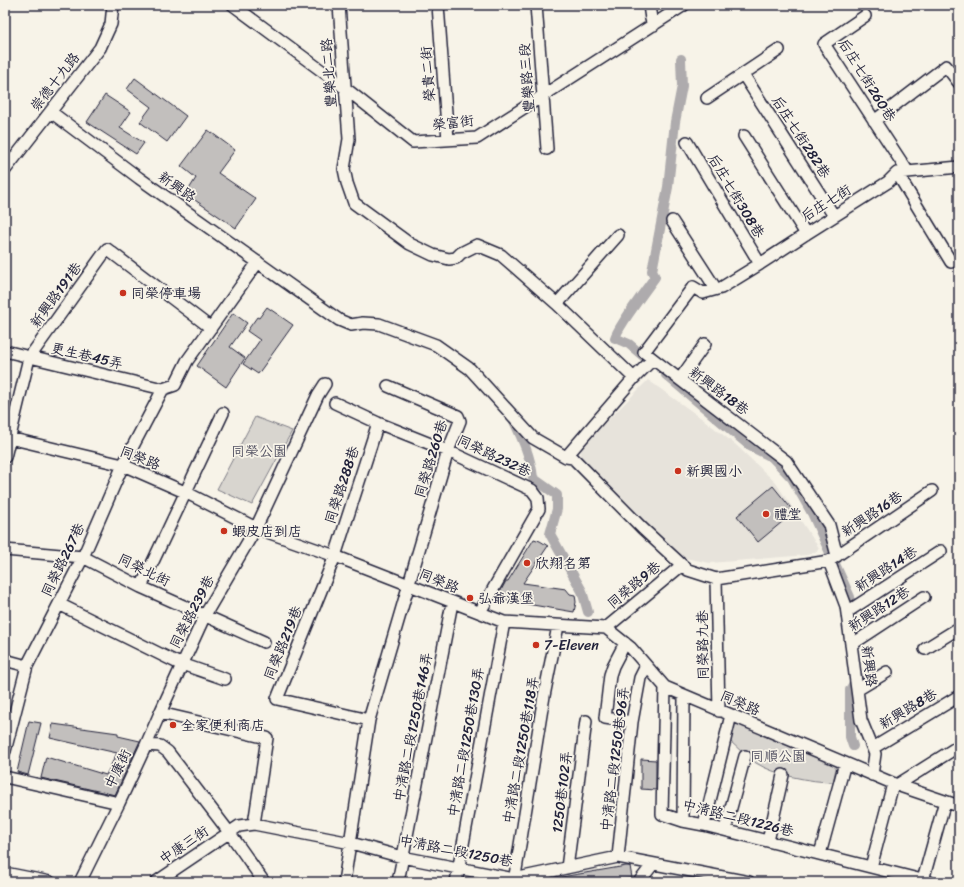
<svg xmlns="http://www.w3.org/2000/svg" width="964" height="887" viewBox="0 0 964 887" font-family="Sriracha,'LXGW WenKai TC',sans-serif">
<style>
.built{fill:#e7e3db}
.green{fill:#d8d5cf;stroke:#7d7c85}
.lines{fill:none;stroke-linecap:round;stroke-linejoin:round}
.canal{stroke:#aeabad;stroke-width:10}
.building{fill:#c2bfbd;stroke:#22223b}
.minor-casing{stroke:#22223b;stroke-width:14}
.minor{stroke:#f7f3e8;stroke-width:11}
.poi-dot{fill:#c8321e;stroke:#f7f3e8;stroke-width:1.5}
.labels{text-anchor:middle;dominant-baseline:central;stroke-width:3.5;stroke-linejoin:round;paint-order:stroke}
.street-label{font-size:14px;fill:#22223b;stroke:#f7f3e8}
.poi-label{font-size:14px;fill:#22223b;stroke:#f7f3e8;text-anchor:start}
.park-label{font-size:14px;fill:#504f60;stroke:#f7f3e8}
</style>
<rect width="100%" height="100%" fill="#f7f3e8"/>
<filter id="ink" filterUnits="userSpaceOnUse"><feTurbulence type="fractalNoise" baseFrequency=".025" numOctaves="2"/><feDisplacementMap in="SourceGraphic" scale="8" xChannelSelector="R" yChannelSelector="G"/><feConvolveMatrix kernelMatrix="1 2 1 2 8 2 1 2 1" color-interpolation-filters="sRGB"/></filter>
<g filter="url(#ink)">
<!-- built -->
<path class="built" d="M648,380l56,40 32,25 40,38 43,65 -2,3 -10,4 -97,8 -25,-5 -24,-18 -80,-81v-12z"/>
<!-- green -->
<path class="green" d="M255,417l37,14 -40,74 -35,-16z
M735,722l102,42 -4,18c-22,0 -58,-7 -77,-19 -10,-6 -18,-15 -26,-22z"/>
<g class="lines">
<!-- canal -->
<path class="canal" d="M649,361l-20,-17 -14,-6c3,-12 31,-48 40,-61l-3,-6 16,-84 7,-65 7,-36 -1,-27
M666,375l84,71 22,11 20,21 20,35 38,84 2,18
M513,419c9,19 18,38 20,59l24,17v14l-7,25 32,57 6,21
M853,746l-3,-9v-47l8,-14"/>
</g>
<!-- building -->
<path class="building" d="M135,78l51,38 -19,26 -27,-20 11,-15 -24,-18z
M105,95l26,17 -11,16 24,15 -8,11 -49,-32z
M208,130l27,20 -17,23 38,26 -20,29 -50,-34 10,-16 -15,-12z
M267,307l26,18 -35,49 -15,-10 17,-24 -13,-9 10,-14 2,1z
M233,313l14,10 -17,24 15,11 -19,29 -29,-21z
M773,486l21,26 -36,30 -21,-26z
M534,539l6,2 8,5 -25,37 43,6 4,5 5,1 1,7 -2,10 -71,-12 -5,-4 8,-15h2z
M29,721l12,2 -13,52 -11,-3z
M53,724l65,9v3l22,5 -25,54 -74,-17 5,-21 60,18 11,-22 -67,-15z
M641,759l15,1v30l-15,-1z
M626,866h4l2,12 -21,4h-55v-4z"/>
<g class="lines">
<defs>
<path id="minor" d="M233,5l112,83 68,54 64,-4 207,-133
M339,5l10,134 -5,30 3,14 7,20 56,41 23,11 16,4 7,-1 5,-5 16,-8 24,10 56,49 77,74 19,-19 133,102 43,64 8,31
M438,5l10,135
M536,5l11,144
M649,5l2,14 3,6
M865,16l-41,28 84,128
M743,74l91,142
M707,98l72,-48
M51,112l88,66 200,142 12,5 12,-2 16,1 57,21 34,24 63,69 33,19 7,1 69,70 40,37 6,5 28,9 113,-18 103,-70
M874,121l72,-55 13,17
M744,136l62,98
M687,142l73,122
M5,170l95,-122 11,-24 2,-19
M897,173l54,89
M672,221l44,68
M557,304l61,-69
M5,351l158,38
M653,359l-9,-7 49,-65 10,6 18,-5 39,-24 46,-30 82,-52 9,-9 62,-6
M680,379l25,-35
M163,389l12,-4 12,-24 71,-99
M335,403l43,20 70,28 84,39 6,8 1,11 -59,103
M5,437l118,28 64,28 69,35 79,28 169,66 102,6 25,20 34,39 232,98 62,21
M5,457l24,-99 78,-109 104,79
M566,457l68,-79
M5,550l78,7 58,30 123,55
M829,561l17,45 15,114 14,34 -3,21
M716,579l3,132
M141,587l82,-174
M59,604l117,58 49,17
M847,612l94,-61
M606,628l76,-63
M625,643l-12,23 -3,9 -5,43 27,4
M851,645l73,-48
M925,649l34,-21
M5,660l22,6
M665,687l-3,127 21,7 21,4 226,57
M857,690l30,-18
M160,713l45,-98 51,-87 62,-133 7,-11
M369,720l-92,-21 58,-143 43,-133
M146,745l14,-32 107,25 -13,86
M873,748l86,-52
M5,751l22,-85 56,-109 40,-92 40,-76
M5,777l114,26 27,-58 14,1 8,6 61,80 35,50
M897,785l62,-39
M683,821l1,-125
M704,825l27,-110
M725,830l20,-74
M768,841l15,-66
M820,854l25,-91
M618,857l14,-135 8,-44 6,-12
M871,867l22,-83
M567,868l19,-147
M5,873l45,9
M923,880l22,-79
M80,882l39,-79
M156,882l83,-56 15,-2 97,19 51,14 112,22 104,-22 131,25
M344,882l25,-162 79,-269 12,-30 -2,-5 -70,-30
M398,882l54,-279
M456,882l48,-260
M514,882l30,-186 14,-70
M639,882l14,-18"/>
</defs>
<!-- minor casing -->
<use href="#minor" class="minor-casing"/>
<!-- minor -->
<use href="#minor" class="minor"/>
</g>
</g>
<!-- markers -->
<g class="poi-dot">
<circle cx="123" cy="293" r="4"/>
<circle cx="678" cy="471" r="4"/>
<circle cx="766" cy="514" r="4"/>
<circle cx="224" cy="531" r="4"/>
<circle cx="527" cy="563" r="4"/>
<circle cx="470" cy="598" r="4"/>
<circle cx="536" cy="645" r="4"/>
<circle cx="173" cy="725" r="4"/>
</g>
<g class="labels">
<!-- street labels -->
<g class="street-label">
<text transform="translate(329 73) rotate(-94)">豐樂北二路</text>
<text transform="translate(428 74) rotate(-94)">榮貴二街</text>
<text transform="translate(527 78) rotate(-94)">豐樂路三段</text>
<text transform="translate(867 80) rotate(58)">后庄七街260巷</text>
<text transform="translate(55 82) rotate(-52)">崇德十九路</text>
<text transform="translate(453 123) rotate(-7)">榮富街</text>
<text transform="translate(801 137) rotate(57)">后庄七街282巷</text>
<text transform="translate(177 187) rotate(35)">新興路</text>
<text transform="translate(736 196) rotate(59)">后庄七街308巷</text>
<text transform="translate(826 203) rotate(-32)">后庄七街</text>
<text transform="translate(56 295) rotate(-54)">新興路191巷</text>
<text transform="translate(87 356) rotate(13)">更生巷45弄</text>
<text transform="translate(719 391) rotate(37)">新興路18巷</text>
<text transform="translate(494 456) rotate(25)">同榮路232巷</text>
<text transform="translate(140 458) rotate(21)">同榮路</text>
<text transform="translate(431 459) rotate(-73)">同榮路260巷</text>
<text transform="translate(342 485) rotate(-72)">同榮路288巷</text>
<text transform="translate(872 514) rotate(-34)">新興路16巷</text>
<text transform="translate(63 560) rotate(-64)">同榮路267巷</text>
<text transform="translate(886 569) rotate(-33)">新興路14巷</text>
<text transform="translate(144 570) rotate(26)">同榮北街</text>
<text transform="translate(439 581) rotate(22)">同榮路</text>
<text transform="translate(634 585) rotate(-40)">同榮路9巷</text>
<text transform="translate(879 609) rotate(-33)">新興路12巷</text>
<text transform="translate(192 612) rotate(-63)">同榮路239巷</text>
<text transform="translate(283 643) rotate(-68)">同榮路219巷</text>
<text transform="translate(703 645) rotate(-91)">同榮路九巷</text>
<text transform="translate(869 666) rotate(83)">新興路</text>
<text transform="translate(740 703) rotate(23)">同榮路</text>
<text transform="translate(908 709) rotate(-31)">新興路8巷</text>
<text transform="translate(413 727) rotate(-79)">中清路二段1250巷146弄</text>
<text transform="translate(466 742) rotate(-80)">中清路二段1250巷130弄</text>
<text transform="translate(521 750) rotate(-80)">中清路二段1250巷118弄</text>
<text transform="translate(615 759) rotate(-83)">中清路二段1250巷96弄</text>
<text transform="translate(118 769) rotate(-64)">中康街</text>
<text transform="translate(562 792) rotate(-83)">1250巷102弄</text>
<text transform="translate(738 818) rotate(14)">中清路二段1226巷</text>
<text transform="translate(184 845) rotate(-34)">中康三街</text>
<text transform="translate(456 851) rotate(11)">中清路二段1250巷</text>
</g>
<!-- poi labels -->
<g class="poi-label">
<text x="131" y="293">同榮停車場</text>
<text x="686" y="471">新興國小</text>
<text x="774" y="514">禮堂</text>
<text x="232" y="531">蝦皮店到店</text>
<text x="535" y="563">欣翔名第</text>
<text x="478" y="598">弘爺漢堡</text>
<text x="544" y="645">7-Eleven</text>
<text x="181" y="725">全家便利商店</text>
</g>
<!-- park labels -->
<g class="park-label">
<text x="259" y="451">同榮公園</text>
<text x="778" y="756">同順公園</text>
</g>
</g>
<!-- margin -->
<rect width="964" height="887" fill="none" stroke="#f7f3e8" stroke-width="20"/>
<rect x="10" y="10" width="944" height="867" fill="none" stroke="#22223b" stroke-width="1.5" filter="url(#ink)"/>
</svg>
